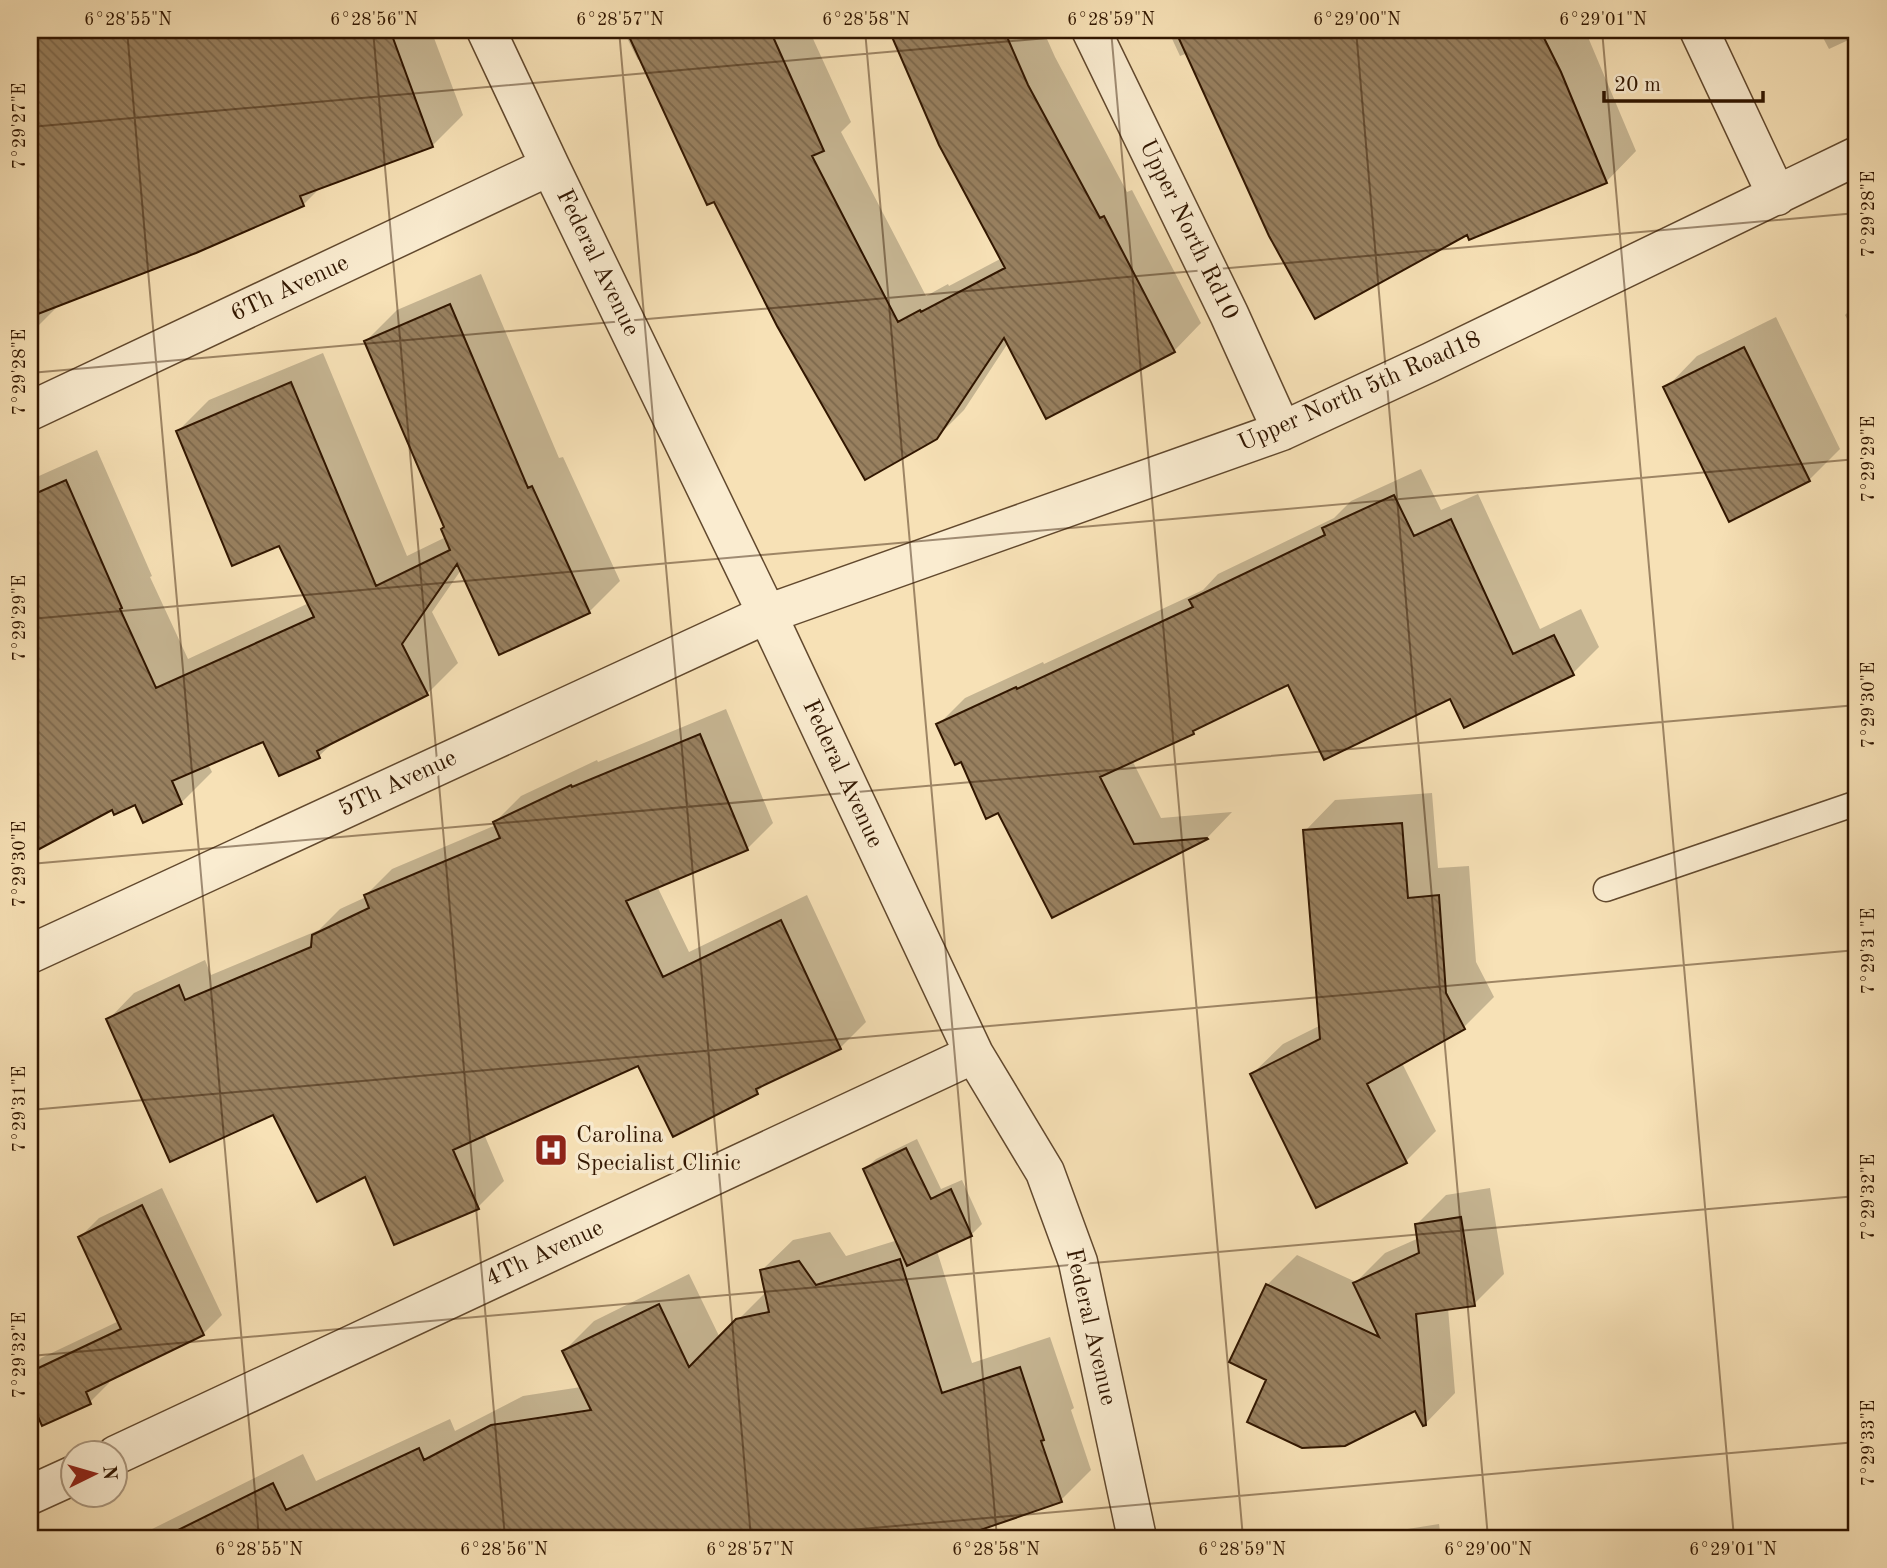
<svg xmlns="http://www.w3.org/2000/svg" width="1887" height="1568" viewBox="0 0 1887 1568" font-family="'Old Standard TT',serif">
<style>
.shadow{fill:#0003}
.building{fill:url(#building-back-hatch);stroke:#311600;stroke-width:2}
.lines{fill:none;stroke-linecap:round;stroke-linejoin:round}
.lane-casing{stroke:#62492e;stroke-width:27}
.street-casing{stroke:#62492e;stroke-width:41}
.lane{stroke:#faecd0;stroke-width:24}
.street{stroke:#faecd0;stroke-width:38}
.ticks{fill:none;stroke:#311600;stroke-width:2;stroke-opacity:0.45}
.labels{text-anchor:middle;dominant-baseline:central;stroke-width:7;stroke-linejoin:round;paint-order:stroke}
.street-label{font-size:24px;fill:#311600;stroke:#faecd0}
.poi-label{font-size:24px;fill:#311600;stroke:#faecd0;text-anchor:start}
.neatline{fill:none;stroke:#311600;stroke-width:2.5}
.ticks-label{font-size:18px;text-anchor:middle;fill:#311600}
</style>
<defs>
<pattern id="building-back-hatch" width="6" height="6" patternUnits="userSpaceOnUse" patternTransform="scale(1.75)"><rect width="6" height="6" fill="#98805f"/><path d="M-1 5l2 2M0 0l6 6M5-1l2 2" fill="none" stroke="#7d684c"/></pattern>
</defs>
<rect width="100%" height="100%" fill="#f7e1b6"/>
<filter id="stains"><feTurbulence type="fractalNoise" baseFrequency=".00286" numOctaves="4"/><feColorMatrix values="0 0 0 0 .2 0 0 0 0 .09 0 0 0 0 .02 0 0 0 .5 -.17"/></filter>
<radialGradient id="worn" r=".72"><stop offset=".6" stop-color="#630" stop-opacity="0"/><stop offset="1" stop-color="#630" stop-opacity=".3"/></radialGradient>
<!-- shadow -->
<path class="shadow" d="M30,30h401l32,85 -31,31 -111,41 -18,18 -241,97 -27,27 -5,3z
M623,30h186l42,92 -10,10 85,164 22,-12 1,2 53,-28 -61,-114 -50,-114h152l12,27 72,135 5,-2 69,133 -27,28 -166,-8 -44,67 -28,28 -221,-238 -74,-141 -3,1z
M1168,30h417l51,121 -30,31 -138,50 -280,-179 -8,3z
M1819,30h38v6l-28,13z
M481,274l78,184 4,-1 57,124 -31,31 -89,41 -39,-83 -29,42 26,51 -31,31 -90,45 -18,17 -55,-17 -56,25 4,8 -31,31h-45l-23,5 -83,44v-372l67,-30 55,126 -2,1 38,82 121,-56 -30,-59 -101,-113 31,-31 114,-47 84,203 39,-19 -1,-11 -79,-185 31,-31z
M1857,303v35l-12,-23z
M1776,317l64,132 -31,31 -143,-92 31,-32z
M1421,469l20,41 37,-16 62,135 41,-20 18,38 -26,26 -122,24 -162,-15 -90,44 -6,6 -61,28 29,58 71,-6 -25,26 -155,77 -53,-104 -61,-86 27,-27 78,-36 1,2 159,-74 15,-16 116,-56 17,-17z
M1857,618v16l-3,-12z
M726,709l47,114 -26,26 -90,37 32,66 118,-57 59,127 -26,26 -72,34 -11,10 -118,-28 -155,70 20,47 -26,26 -112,-32 -93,-63 -165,-92 26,-27 71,-33 6,15 108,-45 21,-21 26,-12v-2l26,-26 104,-44 -1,-3 26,-26 76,-36 1,2z
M1432,793l6,75 31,-2 7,96 18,35 -30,30 -62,36 34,68 -30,30 -154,-87 31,-30 38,-19 -16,-194 30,-31z
M917,1139l24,50 21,-9 20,44 -11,11 -34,16 35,112 78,-26 24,71 -3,2 20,60 -30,30 -110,38h-127l-59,-55 26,55h-657l169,-84 13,27 134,-62 5,12 68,-35 58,-9 -17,-36 30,-30 95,-47 31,64 47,-47 -5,-21 31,-30 37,-8 16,24 52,-16 -33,-71 11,-10z
M162,1188l60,127 -19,19 -95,46 1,3 -19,19 -47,21 -13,-29v-25l11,-11 78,-37 -39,-84 19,-19z
M1490,1188l14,86 -30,30 -26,4 7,85 -30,31 -9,-15 -147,-29 -2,-95 30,-30 59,27 29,-29 34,-15 -3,-13 30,-30z
M1439,1524l2,14h-90z"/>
<!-- building -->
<path class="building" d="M30,30h360l43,117 -133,49 4,10 -108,47 -166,64z
M626,30h144l54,121 -12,5 86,166 22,-12 1,2 84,-44 -66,-123 -50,-115h115l24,55 72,133 4,-2 71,136 -129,67 -42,-81 -67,101 -72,41 -88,-154 -63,-124 -7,3z
M1175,30h365l21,42 46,111 -138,57 -2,-5 -152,84 -46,-83z
M450,304l78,184 4,-2 58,127 -91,42 -42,-91 -55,80 26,51 -111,56 3,7 -41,18 -16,-34 -91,39 10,23 -39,19 -8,-18 -21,10 -2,-5 -82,44v-358l36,-16 56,128 -2,1 36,79 158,-71 -35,-71 -47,20 -56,-135 115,-49 85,204 74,-36 -9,-21 3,-2 -80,-186z
M1744,347l66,134 -81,41 -66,-135z
M1394,495l20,41 37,-17 62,135 41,-19 20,40 -110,53 -14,-29 -126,61 -36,-75 -95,46 1,3 -94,43 34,67 73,-6 1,1 -156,79 -54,-105 -12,6 -25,-57 -6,3 -19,-41 80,-37 1,2 176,-82 -4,-7 136,-65 -3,-7z
M700,734l48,116 -122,51 37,76 118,-57 60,129 -85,40 2,5 -85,43 -35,-71 -185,84 26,59 -85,36 -29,-68 -48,25 -44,-87 -103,47 -64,-143 73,-34 6,15 126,-53 1,-12 57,-27 -5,-13 136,-57 -7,-16 78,-37 1,2z
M1402,823l6,75 31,-3 7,98 19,36 -98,55 40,79 -91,45 -66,-134 70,-35 -17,-209z
M906,1148l25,51 20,-10 21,47 -65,30 -44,-97z
M142,1205l62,130 -118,57 5,12 -49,22 -12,-28v-26l91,-43 -43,-92z
M1461,1217l14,89 -59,8 10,111 -3,1 -8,-15 -70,35 -43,2 -55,-26 19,-42 -37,-18 37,-78 113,53 -26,-54 66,-30 -4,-29z
M900,1259l42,134 78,-26 24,73 -3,1 21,61 -105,36h-795l111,-55 13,27 133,-62 5,12 67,-35 100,-15 -29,-59 97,-47 30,63 47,-48 33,-7 -9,-42 39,-9 17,24z"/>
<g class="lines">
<defs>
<path id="lane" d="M1606,889l251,-86"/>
<path id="street" d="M486,30l64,136 217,448 207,440 71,118 33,90 59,276
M1091,30l138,284 53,117
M1699,30l78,166
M30,411l520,-245
M30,954l737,-340 515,-183 149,-69 426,-206
M116,1455l858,-401
M30,1495l44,-20"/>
</defs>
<!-- lane casing -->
<use href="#lane" class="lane-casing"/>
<!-- street casing -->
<use href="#street" class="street-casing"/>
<!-- lane -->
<use href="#lane" class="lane"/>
<!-- street -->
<use href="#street" class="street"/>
</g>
<!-- ticks -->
<path class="ticks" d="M127,30l132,1508M373,30l132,1508M619,30l132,1508M865,30l132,1508M1111,30l132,1508M1356,30l132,1508M1602,30l132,1508M1848,30l9,105M30,127l1109,-97M30,373l1827,-160M30,619l1827,-160M30,864l1827,-159M30,1110l1827,-160M30,1356l1827,-160M758,1538l1099,-96"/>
<!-- icons -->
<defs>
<symbol id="hospital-square" viewBox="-11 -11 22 22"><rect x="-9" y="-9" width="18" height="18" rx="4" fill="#8f2418" stroke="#faecd0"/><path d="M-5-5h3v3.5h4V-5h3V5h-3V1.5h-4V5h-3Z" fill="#fff"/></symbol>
</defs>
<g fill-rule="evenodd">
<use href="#hospital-square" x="532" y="1131" width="38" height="38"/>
</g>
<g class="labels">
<!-- street labels -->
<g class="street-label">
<text transform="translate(1188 230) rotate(64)">Upper North Rd10</text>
<text transform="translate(597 263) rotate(64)">Federal Avenue</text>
<text transform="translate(290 289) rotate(-25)">6Th Avenue</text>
<text transform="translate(1360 392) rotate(-24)">Upper North 5th Road18</text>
<text transform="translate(842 774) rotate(65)">Federal Avenue</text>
<text transform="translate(398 784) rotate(-25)">5Th Avenue</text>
<text transform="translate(545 1254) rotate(-25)">4Th Avenue</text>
<text transform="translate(1090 1327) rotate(77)">Federal Avenue</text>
</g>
<!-- poi labels -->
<g class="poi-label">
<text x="576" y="1136">Carolina<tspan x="576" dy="28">Specialist Clinic</tspan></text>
</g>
</g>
<!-- margin -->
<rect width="1887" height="1568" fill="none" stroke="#f7e1b6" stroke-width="77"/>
<!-- north arrow -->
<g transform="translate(94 1474) rotate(85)"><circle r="33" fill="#faecd0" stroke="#aa967d" stroke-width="2"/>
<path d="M0-5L12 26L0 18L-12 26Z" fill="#8f2418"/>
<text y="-10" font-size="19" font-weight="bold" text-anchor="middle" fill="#311600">N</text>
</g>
<!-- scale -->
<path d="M1604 91v10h159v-10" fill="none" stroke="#311600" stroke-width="3.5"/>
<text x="1614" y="91" font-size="21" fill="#311600" stroke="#faecd0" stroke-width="5" paint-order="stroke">20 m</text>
<rect x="38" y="38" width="1810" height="1492" class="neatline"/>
<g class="ticks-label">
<text x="128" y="25">6°28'55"N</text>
<text x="374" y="25">6°28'56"N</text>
<text x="620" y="25">6°28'57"N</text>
<text x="866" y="25">6°28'58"N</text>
<text x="1111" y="25">6°28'59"N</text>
<text x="1357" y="25">6°29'00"N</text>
<text x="1603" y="25">6°29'01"N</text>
<text transform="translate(19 126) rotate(-90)" y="6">7°29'27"E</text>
<text transform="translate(1868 214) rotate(-90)" y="6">7°29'28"E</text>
<text transform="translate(19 372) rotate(-90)" y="6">7°29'28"E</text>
<text transform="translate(1868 459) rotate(-90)" y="6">7°29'29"E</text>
<text transform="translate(19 618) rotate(-90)" y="6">7°29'29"E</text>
<text transform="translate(1868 705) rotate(-90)" y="6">7°29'30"E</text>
<text transform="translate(19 864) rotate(-90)" y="6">7°29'30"E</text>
<text transform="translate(1868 951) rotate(-90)" y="6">7°29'31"E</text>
<text transform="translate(19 1109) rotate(-90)" y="6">7°29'31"E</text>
<text transform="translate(1868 1197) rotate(-90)" y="6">7°29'32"E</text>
<text transform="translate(19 1355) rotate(-90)" y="6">7°29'32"E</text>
<text transform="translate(1868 1443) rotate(-90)" y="6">7°29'33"E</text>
<text x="259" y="1555">6°28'55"N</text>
<text x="504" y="1555">6°28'56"N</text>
<text x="750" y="1555">6°28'57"N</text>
<text x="996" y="1555">6°28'58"N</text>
<text x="1242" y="1555">6°28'59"N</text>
<text x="1488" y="1555">6°29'00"N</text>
<text x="1733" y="1555">6°29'01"N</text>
</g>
<rect width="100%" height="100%" filter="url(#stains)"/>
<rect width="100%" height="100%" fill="url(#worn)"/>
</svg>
